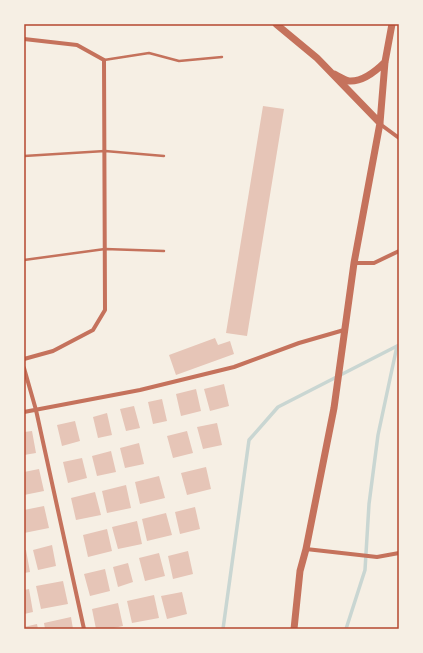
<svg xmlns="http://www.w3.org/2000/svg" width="423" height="653" viewBox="0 0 423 653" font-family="Lora,serif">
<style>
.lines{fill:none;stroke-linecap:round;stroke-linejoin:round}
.stream{stroke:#c9d6d2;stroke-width:3.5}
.building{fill:#e6c5b7}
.service{stroke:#c5725c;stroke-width:2.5}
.minor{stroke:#c5725c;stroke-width:4}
.tertiary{stroke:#c5725c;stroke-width:7}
.neatline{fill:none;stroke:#b5482f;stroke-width:1.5}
</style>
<rect width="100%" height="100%" fill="#f6efe4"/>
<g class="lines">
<!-- stream -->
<path class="stream" d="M223,629l26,-189 29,-33 121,-62
M346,629l19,-59 4,-66 9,-69 19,-89"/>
</g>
<!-- building -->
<path class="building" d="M263,106l21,3 -37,227 -21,-3z
M215,338l3,7 12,-4 4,13 -58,21 -7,-20z
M224,384l5,22 -19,5 -6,-22z
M196,389l5,22 -20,5 -5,-22z
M162,399l5,22 -14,3 -5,-22z
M134,406l6,22 -14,3 -6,-22z
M107,413l5,22 -14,3 -5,-21z
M75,421l5,20 -18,5 -5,-21z
M217,423l5,22 -19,4 -6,-22z
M32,431l4,22 -12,2v-23z
M187,431l6,22 -20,5 -6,-22z
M139,443l5,21 -19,4 -5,-20z
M111,451l5,21 -19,4 -5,-20z
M82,458l5,20 -19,5 -5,-21z
M206,467l5,22 -24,6 -6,-22z
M39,469l5,22 -20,4v-23z
M159,476l6,22 -25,6 -5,-22z
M126,485l5,23 -24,5 -5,-22z
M95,492l6,23 -25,5 -5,-22z
M44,506l5,22 -25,5v-23z
M195,507l5,22 -20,5 -5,-22z
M166,513l6,22 -25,6 -5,-22z
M137,521l5,23 -24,5 -6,-22z
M107,529l5,22 -24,6 -5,-22z
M52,545l4,21 -18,4 -5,-20z
M24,550h2l4,22 -6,1z
M188,551l5,23 -20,5 -5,-23z
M159,553l6,23 -20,5 -6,-23z
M128,563l5,19 -15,5 -5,-20z
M105,569l5,22 -20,5 -6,-22z
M63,581l5,23 -27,5 -5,-23z
M29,589l4,23 -9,2v-24z
M182,592l5,22 -20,5 -6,-23z
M154,595l5,23 -27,5 -5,-22z
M118,603l5,23 -14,3h-13l-4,-20z
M71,617l2,12h-28l-1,-6z
M37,624l1,5h-14v-2z"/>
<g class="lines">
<!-- service -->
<path class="service" d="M104,60l45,-7 30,8 43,-4
M24,156l81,-5 59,5
M24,260l81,-11 59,2"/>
<!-- minor -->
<path class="minor" d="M24,39l53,6 27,15 1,250 -12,20 -40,21 -29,8
M380,124l19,14
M354,263h20l25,-12
M24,368l12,42 48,219
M24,412l116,-22 94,-23 65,-24 45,-13
M306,549l71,8 22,-4"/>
<!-- tertiary -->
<path class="tertiary" d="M276,24l41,34 63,65
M334,74c4,2 10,6 15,7 14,1 27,-10 36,-19
M294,629l6,-58 6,-22 28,-141 20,-145 26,-140 5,-61 7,-38"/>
</g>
<!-- border -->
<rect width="423" height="653" fill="none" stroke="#f6efe4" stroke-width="50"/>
<rect x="25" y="25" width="373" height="603" class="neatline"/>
</svg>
